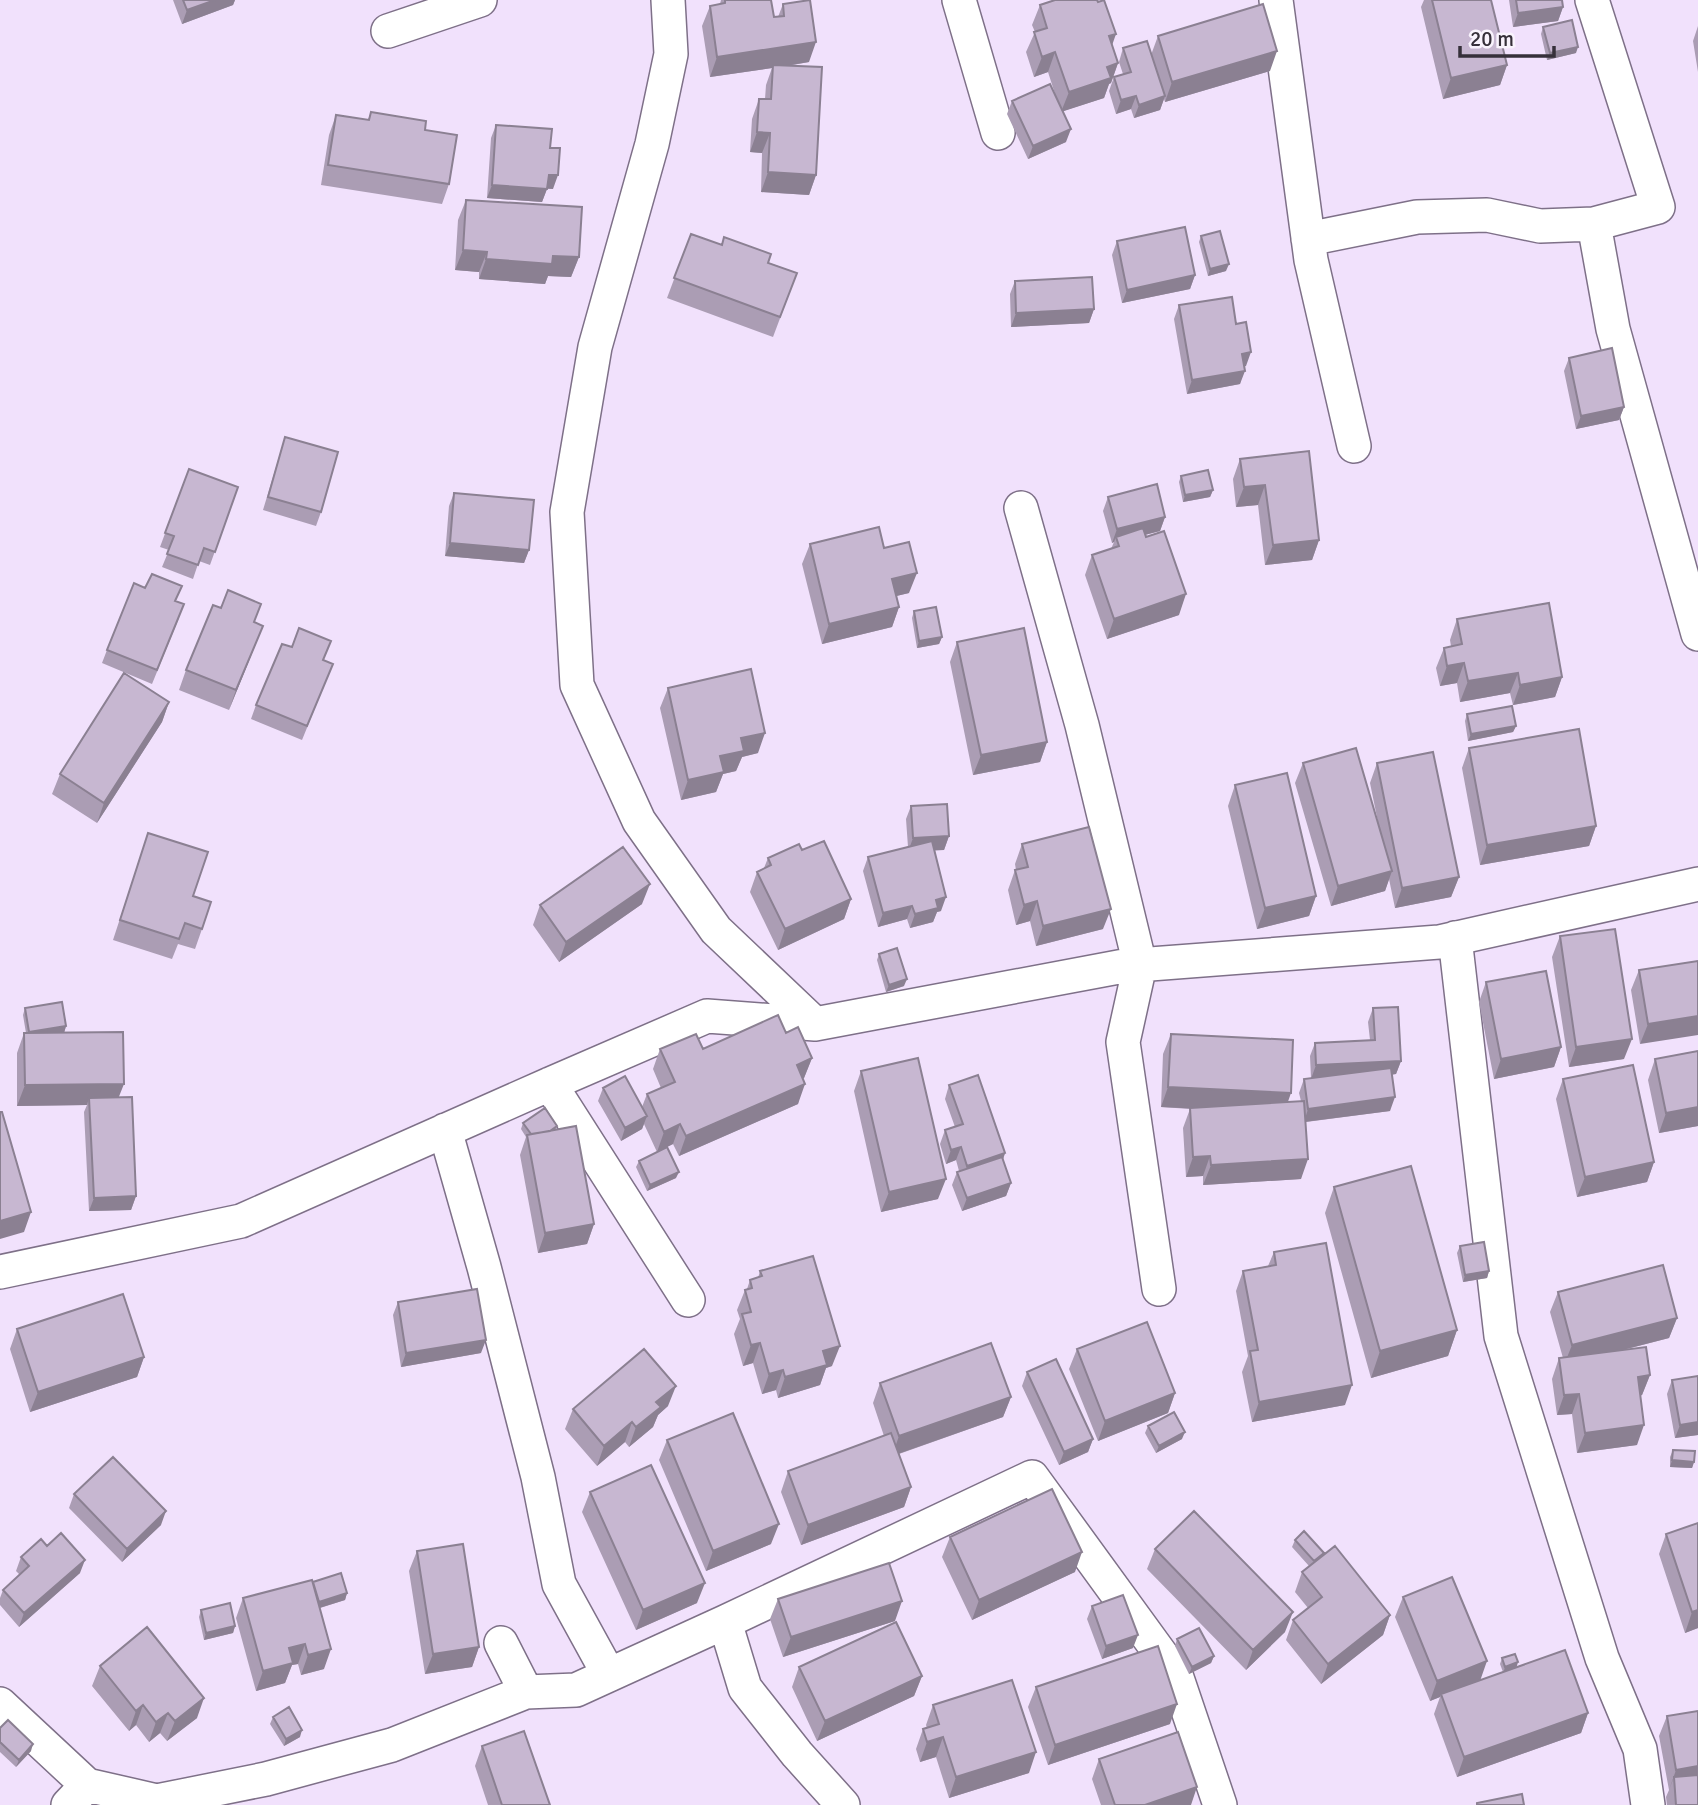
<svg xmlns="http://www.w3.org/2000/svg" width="1698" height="1805" viewBox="0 0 1698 1805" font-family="Signika,sans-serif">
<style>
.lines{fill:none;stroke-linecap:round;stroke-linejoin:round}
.street-casing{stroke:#7e7088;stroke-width:36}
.street{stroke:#fff;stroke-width:33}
.wall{fill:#ab9db4}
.shaded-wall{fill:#8b8092}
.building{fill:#c7b7d1;stroke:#8b8092;stroke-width:2}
</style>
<rect width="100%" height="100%" fill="#f1e1fc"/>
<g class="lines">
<defs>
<path id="street" d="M668,0l3,54 -19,90 -57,203 -28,165 10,173 62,136 77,109 99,94
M959,0l39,133
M1276,0l35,260 43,186
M1592,0l66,207 -64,17 19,105 85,305
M388,31l92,-31
M1308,239l109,-22 70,-2 53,11 54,-2
M1021,508l61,217 58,240 -17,77 36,247
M1455,938l46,398 101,322 38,91 8,56
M550,1084l138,216
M445,1130l39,137 54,210 21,107 50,91
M0,1272l241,-51 309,-137 157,-68 108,8 309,-58 315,-24 259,-58
M725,1622l20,66 52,66 46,51
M526,1692l50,-2 149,-68 307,-145 144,198 44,130
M0,1704l87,81 -19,20
M87,1785l70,16 109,-22 126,-34 134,-53 -25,-49"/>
</defs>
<!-- street casing -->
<use href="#street" class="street-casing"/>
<!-- street -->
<use href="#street" class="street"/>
</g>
<!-- wall -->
<path class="wall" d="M173,0h62l-2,5 -51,19z
M721,0h50l3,17h4l5,-13 26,58 -22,4 29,109 -7,20 -48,-3 1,-39 -12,-1 2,-33 7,-20h6l1,-14 6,-17 -62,9 -8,-51 8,-20 10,-2z
M1424,0h67l16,65 -7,20 -57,14 -22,-92z
M1509,0h53l1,7 -5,14 -45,6z
M1040,5l72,39 6,19 -7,20 -2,1 -5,14 -41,13 3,31 -38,17 -21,-45 5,-13 44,-4 -8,-25 -14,5 -8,-25 9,-20 -3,-7z
M1698,26v46l-5,-31z
M1543,27l33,26 -29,7 -6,-26z
M1158,36l112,35 -105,31 -1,-3 -4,11 -26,8 -3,-9 -15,5 -7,-23 5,-14 9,-3 -4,-12 4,-14 28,7z
M371,112l54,18 24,54 -7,20 -121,-19 8,-50 7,-20 32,5z
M496,125l54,23 3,41h-6l-5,13 -55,-4 4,-60z
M466,200l113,57 -8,20 -23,-1 -3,8 -66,-5v-7l-24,-2 3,-50z
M691,234l106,39 -24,64 -106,-39z
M1201,236l25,35 -18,5 -9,-34z
M1117,241l78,34 -5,14 -68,14 -10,-48z
M1015,281l79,28 -5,14 -78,4 -1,-33z
M1179,305l57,19 10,42h-2l-4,18 -53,10 -13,-75z
M1569,358l55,49 -5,13 -43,9 -12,-58z
M285,437l36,75 -5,14 -53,-16z
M1240,459l79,81 -7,20 -47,5 -7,-60 -22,2 -3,-28z
M189,469l49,18 -28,78 -11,-4 -6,18 -31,-12 7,-17 -9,-3z
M1181,476l32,14 -3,7 -27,5 -4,-20z
M454,493l75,57 -5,13 -79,-7 4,-50z
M1108,497l57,20 -5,14 -15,4 34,80 -72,24 -22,-64 7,-20 19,-6 3,-7 -2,1 -9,-32z
M810,544l74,4 25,45 -13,3 3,11 -7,20 -70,17 -20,-80z
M914,611l28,26 -3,7 -22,4 -5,-30z
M179,618l-27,66 -50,-21 5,-13z
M1457,619l105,58 -7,20 -42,8 -3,-12 -50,9 -3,-19 -17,3 -4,-18 8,-20 7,-2 -1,-6z
M254,622l9,4 -34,84 -50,-20 7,-20z
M957,642l90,100 -7,20 -67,13 -23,-113z
M324,660l9,4 -31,76 -51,-21 5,-14z
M668,688l90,65 -16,4 -6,14 -13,3 -7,18 -35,8 -21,-92z
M169,702l-7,20 -65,101 -45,-29 8,-20z
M1467,714l49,12 -3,6 -45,9 -3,-20z
M1469,748l127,78 -7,20 -109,19 -18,-97z
M1303,763l75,59 -8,-39 7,-20 82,114 -8,20 -56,11 -6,-29 -4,12 -54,15 -36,-123z
M1235,785l81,111 -7,20 -52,13 -29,-123z
M911,806l38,30 -5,14h-9l6,61 -4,1 -4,10 -23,6 -3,-9 -29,8 -15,-56 5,-14 40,-10 -2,-28z
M148,833l45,63 9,33 -7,20 -17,-5 -6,15 -59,-19z
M1022,844l81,85 -67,17 -6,-25 -14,4 -8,-35 7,-20h1l-1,-6z
M802,850l49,49 -7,20 -66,31 -28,-58 7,-20 7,-4 4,-10z
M642,904l-83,58 -26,-37 7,-20z
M1560,936l64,123 -55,8 -17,-110z
M879,954l25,32 -18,6 -9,-32z
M1698,961l-58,83 -9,-54 8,-20z
M1486,982l75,65 -7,20 -60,12 -15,-77z
M25,1008l41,18 -2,7 55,64 17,99 -5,14 -42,1 -5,-99 3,-7 -70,1v-53l7,-20h2l-3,-18z
M1373,1008l28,53 -5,13 -4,1 -2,36 -84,11 -5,57 -98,6v-9l-17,1 -3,-49 7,-19 -29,-2 2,-53 8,-20 117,68 13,-1 -2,-8 5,-14 7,-1 -1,-22 5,-13 55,-3 -2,-18z
M786,1033l26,25 -8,20 -1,1 -5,25 -119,52 -6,-12 -16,8 -13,-28 -2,5 -21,12 -23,-40 5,-13 39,19 5,-13 14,-6 -8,-19 7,-20h43z
M1698,1051v75l-39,7 -11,-53 7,-21z
M861,1071l77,128 -57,13 -27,-121z
M1563,1079l91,83 -7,20 -70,15 -21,-98z
M949,1085l56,68 -2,7 8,23 -5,13 -44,15 -10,-26 5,-13 2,-1 -3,-11 -10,4 -6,-20 5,-14 10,-3 -10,-28z
M523,1123l34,3 -1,4 38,94 -7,20 -49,9 -18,-98 6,-18 -5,-8z
M639,1161l37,17 -29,13 -11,-24z
M1334,1187l123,143 -9,26 -77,22 -46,-165z
M1460,1246l29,25 -2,7 -24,4 -6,-29z
M1274,1252l71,153 -93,17 -10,-50 6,-16 -12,-65 7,-20 25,-5z
M760,1271l72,95 -6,2 -6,17 -42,13 -2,-8 -14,4 -9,-31 -10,3 -9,-32 6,-15 -3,-9 8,-20 2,-1 3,-9 8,-2z
M1558,1292l119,26 -8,20 -46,12 27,25 -8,20 -2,1 -3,49 -60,8 -5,-39 -15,1 -5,-36 7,-21h4l-13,-46z
M398,1302l83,51 -80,14 -8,-52z
M17,1329l127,28 -7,20 -107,35 -20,-63z
M1077,1349l98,44 -7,20 -70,28 -29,-72z
M1027,1372l66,67 -5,13 -29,13 -37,-79z
M1698,1376v59l-23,3 -8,-44 5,-14z
M880,1383l131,14 -8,20 -104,37 12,33 -7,20 -103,38 -20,-53 7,-21 96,-35 -11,-33z
M668,1406l-10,9 -5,12 -24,20 -4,-5 -28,24 -32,-37 8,-20z
M1148,1426l34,13 -26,14 -11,-20z
M667,1440l104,104 -65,27 -47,-111z
M1673,1450l21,12 -2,6 -22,-1v-10z
M590,1492l107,111 -61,27 -54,-118z
M74,1494l87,31 -39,37 -53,-54z
M1666,1534l32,94 -13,5 -26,-79z
M950,1537l125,35 -103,48 -30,-63z
M1295,1540l28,15 67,60 -7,20 -62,49 -35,-44 7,-20 15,-12 -13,-16 7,-20 7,-6 -17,-19z
M47,1546l33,27 -61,54 -19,-22v-7l3,-8 17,-15 -4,-4 5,-14z
M1155,1549l130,83 -39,38 -99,-101z
M417,1551l62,96 -7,20 -47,7 -16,-103z
M313,1582l34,11 -2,7 -25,8 4,61 -23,6 -3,-11 -6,1 -7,18 -29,8 -20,-73 7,-20z
M1403,1597l77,83 23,-8 -3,-8 2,-6 86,55 -7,20 -124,44 -23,-63 6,-17 -10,4 -35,-84z
M778,1599l117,22 -112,36 -13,-38z
M1092,1606l41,42 -31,11 -15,-40z
M201,1610l34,16 -2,7 -29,7 -5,-23z
M1177,1639l37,17 -3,7 -22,11 -14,-28z
M100,1666l97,52 -30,23 -7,-8 -11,9 -13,-17 -7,6 -37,-45z
M799,1667l123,9 -8,20 -97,45 -25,-54z
M1036,1687l134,37 -122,41 -20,-58z
M933,1705l96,68 -80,25 -13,-41 -16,5 -4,-13 7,-20 4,-1 -1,-3z
M1667,1716l31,89h-31l-1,-8 3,-7 -10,-54z
M273,1717l27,20 -16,9 -14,-22z
M0,1728l31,23 -15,16 -16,-15z
M482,1746l68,59h-62l-13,-39z
M1099,1759l92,46h-90l-9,-26z"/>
<!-- shaded-wall -->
<path class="shaded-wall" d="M215,0h20l-2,5 -51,19 5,-14z
M1563,7l-5,14 -45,6 5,-14z
M1116,34l-7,20v-18z
M816,42l-7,20 -36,6v-3l-1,3 -62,9 7,-20z
M1578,47l-2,6 -29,7 3,-7z
M1277,51l-7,20 -105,31 7,-20z
M1055,52l-7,20 -14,5 8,-20z
M1118,63l-7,20 -2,1 -5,14 -43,14 8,-20 38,-25z
M1507,65l-7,20 -57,14 8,-21z
M1136,96l-5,13 -15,5 5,-14z
M1165,96l-5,14 -26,8 5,-13z
M1071,129l-5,13 -38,17 5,-13z
M757,132l13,1 -8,20 -12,-1z
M768,172l48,3 -7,20 -48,-3z
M549,175h9l-5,14 -9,-1z
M492,185l55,4 -5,13 -55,-4z
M463,250l24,2 -8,20 -24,-2z
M553,256l26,1 -8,20 -23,-1 -3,8 -66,-5 7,-20z
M1229,264l-3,7 -18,5 2,-7z
M1195,275l-5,14 -68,14 5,-13z
M1094,309l-5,14 -78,4 5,-14z
M1251,352l-5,14 -9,2 5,-14z
M1245,371l-5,13 -53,10 5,-14z
M1624,407l-5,13 -43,9 5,-13z
M1265,485l-7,20 -22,2 8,-20z
M1213,490l-3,7 -27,5 2,-7z
M1165,517l-5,14 -43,11 -1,-5 -2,5 -2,1 5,-14z
M1319,540l-7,20 -47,5 8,-20z
M450,543l79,7 -5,13 -79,-7z
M917,573l-8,20 -25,6 8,-20z
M1186,594l-7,21 -72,24 7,-20z
M899,607l-7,20 -70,17 7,-20z
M263,626l-8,20 -26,64 7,-20z
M942,637l-3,7 -22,4 2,-7z
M1464,663l-7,20 -17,3 7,-20z
M1518,673l-8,20 -50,9 8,-21z
M1562,677l-7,20 -42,8 7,-20z
M169,702l-7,20 -65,101 7,-20z
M1516,726l-3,6 -45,9 3,-7z
M765,733l-7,20 -16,4 -6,14 -13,3 -7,18 -35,8 7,-20 32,-24 21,-18z
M1047,742l-7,20 -67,13 8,-20z
M1596,826l-7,20 -109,19 7,-20z
M949,836l-5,14 -36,2 5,-14z
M1392,871l-7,20 -54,15 7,-20z
M1459,877l-8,20 -56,11 7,-20z
M650,884l-8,20 -83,58 7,-20z
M1316,896l-7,20 -52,13 8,-21z
M946,897l-5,14 -4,1 -4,10 -23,6 5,-14 21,-14z
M851,899l-7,20 -66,31 7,-21z
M1037,901l-7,20 -14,4 8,-20z
M912,906l-5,13 -29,8 5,-14z
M1111,909l-8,20 -67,17 7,-20z
M907,979l-3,7 -18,6 3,-7z
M1698,1016v19l-58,9 8,-20z
M66,1026l-2,7 -37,6 2,-7z
M1632,1039l-8,20 -55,8 7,-20z
M1561,1047l-7,20 -60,12 7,-20z
M812,1058l-8,20 -15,7 8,-20z
M1401,1061l-5,13 -85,5 5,-14z
M124,1084l-8,20 -27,-6 -2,7 -70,1 8,-21z
M805,1084l-7,20 -119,52 7,-20z
M1168,1087l123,6 -7,20 -123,-6z
M1395,1097l-5,14 -86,11 4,-13z
M1698,1107v19l-39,7 7,-20z
M647,1116l-5,13 -21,12 4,-13z
M680,1124l-7,20 -16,8 7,-20z
M961,1147l-5,13 -10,4 5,-14z
M1005,1153l-5,14 -38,13 5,-14z
M1210,1156l-7,20 -17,1 7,-20z
M1308,1159l-7,20 -98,6 8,-20z
M1654,1162l-7,20 -70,15 8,-20z
M679,1172l-3,6 -29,13 3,-6z
M946,1179l-8,20 -57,13 8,-20z
M1011,1183l-5,13 -44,15 5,-13z
M136,1196l-5,14 -42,1 5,-13z
M31,1212l-7,20 -24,7v-18z
M594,1224l-7,20 -49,9 7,-20z
M1489,1271l-2,7 -24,4 2,-7z
M1677,1318l-8,20 -105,27 8,-20z
M1457,1330l-9,26 -77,22 9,-27z
M486,1340l-5,13 -80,14 5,-14z
M760,1343l-7,20 -10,3 8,-21z
M840,1346l-8,20 -6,2 -6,17 -42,13 7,-21 38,-26z
M144,1357l-7,20 -107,35 8,-20z
M783,1370l-7,20 -14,4 7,-20z
M1650,1375l-8,20 -12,2 8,-20z
M1352,1385l-7,20 -93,17 7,-20z
M676,1386l-8,20 -10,9 -5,12 -24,20 7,-20 20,-25z
M1175,1393l-7,20 -70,28 7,-20z
M1579,1394l-7,20 -15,1 7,-20z
M1011,1397l-8,20 -111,39 7,-20z
M632,1422l-7,20 -28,24 7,-20z
M1698,1422v13l-23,3 5,-13z
M1644,1425l-7,20 -60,8 8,-20z
M1185,1432l-3,7 -26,14 3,-7z
M1093,1439l-5,13 -29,13 5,-13z
M1672,1460l22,2 -2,6 -22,-1z
M911,1487l-7,20 -103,38 7,-20z
M166,1511l-5,14 -39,37 5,-13z
M779,1524l-8,20 -65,27 7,-20z
M1082,1552l-7,20 -103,48 7,-20z
M85,1560l-5,13 -61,54 5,-14z
M705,1583l-8,20 -61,27 7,-20z
M347,1593l-2,7 -29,9 3,-7z
M902,1601l-7,20 -112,36 8,-20z
M1698,1610v18l-13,5 7,-21z
M1293,1612l-8,20 -39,38 7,-20z
M1390,1615l-7,20 -62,49 7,-20z
M235,1626l-2,7 -29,7 2,-7z
M1138,1635l-5,13 -31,11 4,-13z
M305,1644l-7,20 -6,1 -7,18 -29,8 7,-20 26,-23z
M479,1647l-7,20 -47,7 8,-20z
M331,1649l-7,20 -23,6 7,-20z
M1214,1656l-3,7 -22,11 3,-7z
M1487,1661l-7,20 -39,13 -1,3 -10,4 7,-20z
M1518,1662l-2,7 -13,5 2,-7z
M922,1676l-8,20 -97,45 8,-20z
M204,1698l-7,20 -30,23 8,-20z
M1177,1704l-7,20 -122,41 7,-20z
M143,1705l-7,20 -7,6 7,-20z
M168,1713l-8,20 -11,9 7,-20z
M1588,1713l-7,20 -124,44 7,-20z
M302,1730l-2,7 -16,9 2,-7z
M943,1737l-7,20 -16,5 7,-20z
M33,1744l-2,7 -15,16 3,-7z
M1036,1752l-7,21 -80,25 7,-21z
M1698,1766v19l-24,-8 -5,13 7,-20z
M1197,1787l-6,18h-46z"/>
<!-- building -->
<path class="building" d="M183,0h32l-28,10z
M725,0h46l3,17 10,-1 -1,-12 27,-4 6,42 -99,15 -7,-51 15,-3z
M1055,0h42l1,2 6,-2 12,34 -7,2 9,27 -11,4 4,11 -42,14 -14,-40 -13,5 -8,-25 13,-4 -7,-23z
M1432,0h59l16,65 -56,13z
M1516,0h46l1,7 -45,6z
M1263,4l14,47 -105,31 -14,-46z
M1572,20l6,27 -28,6 -7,-26z
M1147,41l18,55 -26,9 -3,-9 -15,4 -7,-23 17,-5 -8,-24z
M773,65l49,2 -6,108 -48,-3 2,-39 -13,-1 2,-33h12z
M1050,84l21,45 -38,17 -21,-45z
M371,112l55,9 -1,9 32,5 -8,49 -121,-19 8,-50 33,5z
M496,125l56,4 -2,19h10l-2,27h-9l-2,14 -55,-4z
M466,200l116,7 -3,50 -26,-1 -1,8 -66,-5 1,-7 -24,-2z
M1185,227l10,48 -68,15 -10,-49z
M1220,231l9,33 -19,5 -9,-33z
M691,234l31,11 2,-8 47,17 -3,9 29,10 -17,44 -106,-39z
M1092,277l2,32 -78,4 -1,-32z
M1232,297l4,27 10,-2 5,30 -9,2 3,17 -53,9 -13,-75z
M1612,348l12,59 -43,9 -12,-58z
M285,437l53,15 -17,60 -53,-15z
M1309,451l10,89 -46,5 -8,-60 -21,2 -4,-28z
M189,469l49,18 -23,65 -11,-4 -6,17 -31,-11 7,-18 -9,-3z
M1208,470l5,20 -28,5 -4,-19z
M1157,484l8,33 -48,12 -9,-32z
M454,493l80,7 -5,50 -79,-7z
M879,527l5,21 25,-6 8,31 -25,6 7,28 -70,17 -19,-80z
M1143,528l3,9 18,-6 22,63 -72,25 -22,-64 27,-9 -3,-9z
M152,574l30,12 -7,15 9,3 -27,66 -50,-20 27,-67 11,5z
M228,590l33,14 -7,18 9,4 -27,64 -50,-20 27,-65 8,3z
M1549,603l13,74 -42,8 -2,-12 -50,8 -4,-18 -17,3 -3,-18 18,-4 -5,-25z
M936,607l6,30 -23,4 -5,-30z
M299,628l32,13 -8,19 10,4 -26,62 -51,-21 26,-61 10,3z
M1024,628l23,114 -66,13 -24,-113z
M751,669l14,64 -24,5 3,13 -24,5 4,16 -36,8 -20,-92z
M124,673l45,29 -65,101 -44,-29z
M1512,706l4,20 -45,8 -4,-20z
M1579,729l17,97 -109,19 -18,-97z
M1356,748l36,123 -54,15 -35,-123z
M1433,752l26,125 -57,11 -25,-125z
M1287,773l29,123 -51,12 -30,-123z
M947,804l2,32 -36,2 -2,-32z
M1089,827l22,82 -68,17 -6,-25 -13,4 -9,-35 13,-3 -6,-23z
M148,833l60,19 -15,44 18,6 -9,27 -17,-6 -6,16 -59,-19z
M824,841l27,58 -66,30 -28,-57 14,-7 -3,-7 31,-14 3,6z
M932,841l14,56 -10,3 2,8 -23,6 -3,-8 -29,7 -15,-56z
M623,847l27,37 -84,58 -26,-37z
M1615,929l17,110 -56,8 -16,-111z
M897,948l10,31 -18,6 -10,-31z
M1698,961v55l-50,8 -9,-54z
M1546,971l15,76 -60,12 -15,-77z
M62,1002l4,24 -37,6 -4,-24z
M1398,1007l3,54 -85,4 -1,-22 60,-3 -2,-32z
M778,1015l8,18 12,-6 14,31 -15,7 8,19 -119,52 -6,-12 -16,8 -17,-38 28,-12 -15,-33 36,-15 7,15z
M123,1032l1,52 -99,1 -1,-52z
M1171,1034l122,6 -2,53 -123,-6z
M1698,1051v56l-32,6 -11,-54z
M918,1058l28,121 -57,13 -28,-121z
M1633,1065l21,97 -69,15 -22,-98z
M1391,1068l4,29 -87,12 -4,-30z
M978,1075l27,78 -38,13 -6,-19 -10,3 -6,-20 18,-6 -14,-39z
M625,1076l22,40 -22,12 -22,-40z
M132,1097l4,99 -42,2 -5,-100z
M1304,1101l4,58 -97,6 -1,-9 -17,1 -3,-49z
M545,1108l12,18 -7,5 -19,3 -8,-11z
M0,1112h2l29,100 -31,9z
M576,1126l18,98 -49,9 -18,-98z
M667,1147l12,25 -29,13 -11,-24z
M1002,1157l9,26 -44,15 -10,-26z
M1411,1166l46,164 -77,21 -46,-164z
M1484,1242l5,29 -24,4 -5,-29z
M1326,1243l26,142 -93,17 -9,-51 8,-1 -15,-79 33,-6 -2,-13z
M813,1256l27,90 -17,5 4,14 -42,12 -2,-7 -14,4 -9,-31 -9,2 -9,-31 9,-2 -6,-22 7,-2 -2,-8 12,-4 -2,-5z
M1663,1265l14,53 -105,27 -14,-53z
M477,1289l9,51 -80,13 -8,-51z
M123,1294l21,63 -106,35 -21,-63z
M1147,1322l28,71 -70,28 -28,-72z
M991,1343l20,54 -112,39 -19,-53z
M1646,1347l4,28 -12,2 6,48 -59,8 -6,-39 -15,1 -5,-37z
M644,1349l32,37 -20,16 5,5 -25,20 -4,-5 -28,24 -31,-37z
M1056,1359l37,80 -29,13 -37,-80z
M1698,1376v46l-18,3 -8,-45z
M1174,1412l11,20 -26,14 -11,-20z
M733,1413l46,111 -66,27 -46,-111z
M891,1433l20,54 -103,38 -20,-54z
M1673,1450l22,1 -1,11 -22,-2z
M113,1457l53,54 -39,38 -53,-55z
M651,1465l54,118 -62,27 -53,-118z
M1052,1489l30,63 -103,48 -29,-63z
M1194,1511l99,101 -40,38 -98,-101z
M1698,1523v87l-6,2 -26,-78z
M1304,1531l20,22 -10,8 -19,-21z
M61,1533l24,27 -61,53 -21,-23 26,-24 -8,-9 20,-18 6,7z
M463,1544l16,103 -46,7 -16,-103z
M1335,1546l55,69 -62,49 -35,-44 29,-23 -20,-25z
M889,1563l13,38 -111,36 -13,-38z
M341,1573l6,20 -28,9 -6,-20z
M1452,1577l35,84 -50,20 -34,-84z
M312,1580l19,69 -23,6 -3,-11 -16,4 4,15 -30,8 -20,-73z
M1123,1595l15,40 -32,11 -14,-40z
M230,1603l5,23 -29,7 -5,-23z
M896,1622l26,54 -97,45 -26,-54z
M147,1627l57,71 -29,23 -7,-8 -12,9 -13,-17 -7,6 -36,-45z
M1199,1628l15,28 -22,11 -15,-28z
M1158,1646l19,58 -122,41 -19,-58z
M1565,1650l23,63 -124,44 -23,-63z
M1515,1654l3,8 -13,5 -3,-9z
M1012,1680l24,72 -80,25 -13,-40 -16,5 -4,-13 16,-5 -6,-19z
M289,1707l13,23 -16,9 -13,-22z
M1698,1711v55l-22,4 -9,-54z
M8,1720l25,24 -14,16 -19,-18v-14z
M524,1731l26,74h-48l-20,-59z
M1178,1732l19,55 -52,18h-30l-16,-46z
M1698,1775v30h-22l-2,-28z
M1522,1794l2,11h-47v-2z"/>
<!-- scale -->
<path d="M1460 46v10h94v-10" fill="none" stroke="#36303a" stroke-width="3.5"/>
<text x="1470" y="46" font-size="21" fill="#36303a" stroke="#f9f3fd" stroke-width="5" paint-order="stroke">20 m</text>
</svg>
